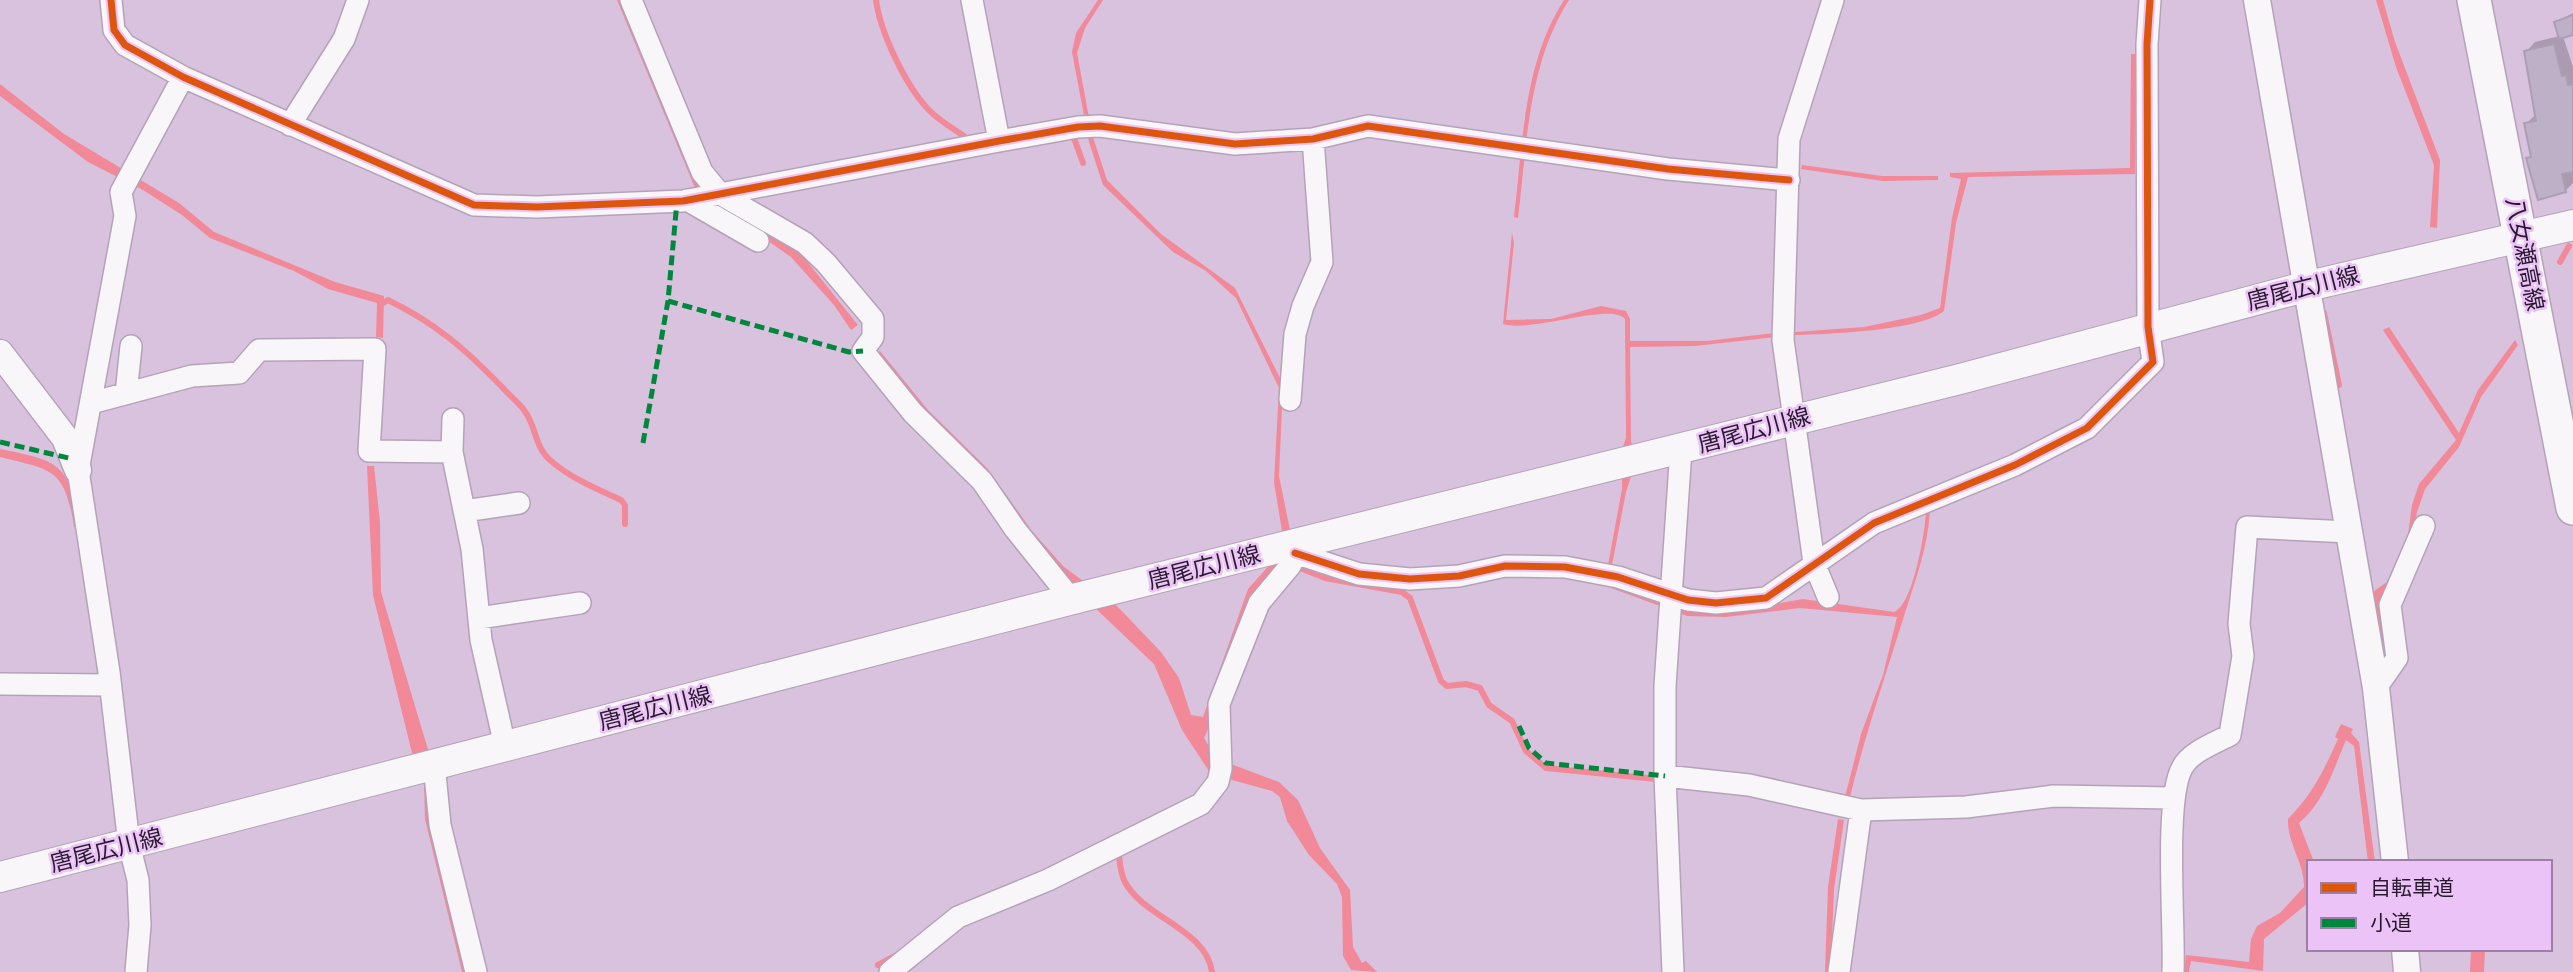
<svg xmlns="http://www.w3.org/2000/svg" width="2573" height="972" viewBox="0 0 2573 972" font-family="'Space Grotesk','Noto Sans JP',sans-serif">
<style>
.water{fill:#f18998}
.shadow{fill:#0003}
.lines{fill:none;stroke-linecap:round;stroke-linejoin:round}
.stream{stroke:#f18998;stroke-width:6}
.building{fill:#beb0c7;stroke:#ab9eb5;stroke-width:2}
.minor-casing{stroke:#b4a3b8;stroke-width:24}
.tertiary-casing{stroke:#b4a3b8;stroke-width:29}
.secondary-casing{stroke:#b4a3b8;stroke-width:32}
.primary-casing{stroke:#b4a3b8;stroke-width:36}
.minor{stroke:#f9f6fa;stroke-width:21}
.tertiary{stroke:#f9f6fa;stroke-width:26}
.secondary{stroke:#f9f6fa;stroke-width:30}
.primary{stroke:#f9f6fa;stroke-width:33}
.quiet{stroke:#00873e;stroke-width:5;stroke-dasharray:10 5;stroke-linecap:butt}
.cycleway-casing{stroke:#ebc3f6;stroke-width:11}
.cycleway{stroke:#de560e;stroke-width:7}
.labels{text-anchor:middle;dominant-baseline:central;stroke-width:5;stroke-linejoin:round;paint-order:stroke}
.street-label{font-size:23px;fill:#281a2d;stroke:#ebc3f6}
</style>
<rect width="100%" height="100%" fill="#d8c2dd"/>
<!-- water -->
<path class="water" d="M617,0h6l75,186 -3,2z
M1098,0h5l-18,28 -8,25 15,81 15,46 54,54 74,54 48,96 -4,92 13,64 -88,198 11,18 8,5 56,21 19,18 22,48 30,42 3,57 9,16 4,-2 11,11 -26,-2 -8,-14 -1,-59 -5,-13 -28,-29 -22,-34 -7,-24 -8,-6 -58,-16 -5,-4 -27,-41 -28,-66 -80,-76 -199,-233 5,-4 48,59 59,58 45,63 32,36 51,37 46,48 18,26 12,37 12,2 45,-128 26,-29 9,-23 -9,-55 5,-94 -43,-90 -30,-27 -33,-19 -70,-67 -14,-43 -17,-90 4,-19z
M1564,0h5c-41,64 -42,144 -51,218l-4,-1c9,-73 9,-153 50,-217z
M2376,0h7l12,42 45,118 -3,68 -7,-1 4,-62 -38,-98z
M2131,54h5l-1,120 -167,3 -12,46 -12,88c-24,20 -117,23 -149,24v-3l69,-5 57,-12 19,-7 12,-90 9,-39 -11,-2v-4l180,-5z
M0,84l64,50 115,69 35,29 121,50 49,14 -1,42 -7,-1 1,-34 -49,-14 -34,-18 -84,-33 -28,-23 -39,-25 -55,-28 -88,-66z
M1802,165l80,11h56v4l-55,1 -82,-12z
M714,203l57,30 31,22 56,70 -7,5 -17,-25 -43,-48z
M1512,233l2,10 -8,77 45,-1 50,-13 25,5 4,8v22h77l67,-8 2,4 -81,9 -65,1 1,93 4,24 -9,28 -14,73h-4l14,-76v-39l4,-12 -1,-119c-14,-17 -93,14 -122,5z
M2389,327l70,106 19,-43 37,-50 3,5 -37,52 -22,50 -34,42 -8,23 -26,131 -11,-3 -7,-48 14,-10 21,-47 4,-30 7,-21 37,-44 -73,-110z
M0,449c58,12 70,13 79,77l-5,1c-9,-60 -23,-57 -74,-70z
M367,466h7l6,56 1,70 48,161 39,219h-6l-37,-153 -1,-37 -11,-25 -40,-162z
M1926,510h4c-2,37 -14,68 -25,103 -19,61 -40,122 -55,184h-5l16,-63 22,-59 14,-58 -97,-9 -74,9 -39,-1 -76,-28 -2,-6 166,22 28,-5 91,13c19,-6 32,-83 32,-102z
M2341,724l12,5 -2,4 8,9 16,120h-7l-14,-116 -8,-6c-13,30 -21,61 -47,83l15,39h-5v40l-45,37 -1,32 -72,-10 -2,11h-5l2,-17 63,7 2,-23 6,-13 23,-13 24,-26c1,-23 -17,-44 -16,-68 24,-24 36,-49 50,-80l-3,-2z
M1838,819l6,1 -10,69 -3,74 -1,9h-5l3,-85z
M2471,949h14l-1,23h-14z"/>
<!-- shadow -->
<path class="shadow" d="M2573,13v20l-10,3 10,31v116l-7,7 -38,-31 4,-5 -6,-30 11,-11 -11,-61 9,-10 25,-6 -4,-14z"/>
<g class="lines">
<!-- stream -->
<path class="stream" d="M876,0c4,32 30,86 52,109 10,11 24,19 36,27
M1067,136l7,2 9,25
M2560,262l9,-16
M383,303l5,-3c49,24 77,49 114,87 7,8 16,15 22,23 13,17 10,37 27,51 21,18 46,28 70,39l4,5v19
M2324,313l15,72
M1300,568l25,10 77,14 8,6 31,83 6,5 19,-2 14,4 9,17 23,16 14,30 20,17 110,11
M1119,856c1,8 2,19 6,26 19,36 81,47 87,90
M878,965l17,-9"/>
</g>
<!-- building -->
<path class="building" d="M2573,15v20l-14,4 -5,-17z
M2554,44l8,32 4,-1 2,10 5,-1v88l-11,2 4,18 -28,8 -12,-42 5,-1 -7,-34 12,-2 -12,-70z"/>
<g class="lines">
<defs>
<path id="minor" d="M111,0l3,30 11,15 58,32 291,128 63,2 146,-6 316,-60 79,-14 22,-1 135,18 78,-5 55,-13 300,43 121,11
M631,0l71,172 18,22 85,49 21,20 47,56v18l-10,14 50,62 69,68 33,48 57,71
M972,0l27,141
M290,125l54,-86 14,-39
M687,200l71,41
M126,394l5,-48
M1290,400l5,-66 8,-28 19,-44 -9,-123
M91,403l101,-27 47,-3 20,-23 116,-1 -6,102 83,1
M453,419l-1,33 20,97 9,91 24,106
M464,511l55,-8
M1295,553l64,21 51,5 49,-3 46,-10 60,1 53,10 70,23 28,3 50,-5 108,-75 141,-58 72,-37 66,-66 -5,-35 -1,-283 3,-44
M1828,597l-14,-34 -31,-223 6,-201 44,-139
M479,618l101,-15
M0,684l110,1
M2376,688l21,-30 -7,-53 34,-79
M434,764l6,61 36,147
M1665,776l84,9 112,25 -22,162
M1861,810l105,-3 88,-11 119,2
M136,972l4,-47 -2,-45 -9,-36 -20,-172 -31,-202 47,-254 -4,-24 62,-115
M890,972l68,-55 90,-37 153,-76 17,-22 3,-13 -2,-65 40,-101 31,-37 12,-23
M1673,972l-8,-196v-90l16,-237
M2173,972c2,-45 -9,-171 9,-204 8,-16 33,-25 48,-33l13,-79 -4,-32 8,-97 102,5"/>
<path id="tertiary" d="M2257,0l119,688 19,174
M0,353l65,85 13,32
M2405,949l2,23"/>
<path id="secondary" d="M0,877l1081,-280 879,-218 348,-93 265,-61"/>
<path id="primary" d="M2474,0l99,508"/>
</defs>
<!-- minor casing -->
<use href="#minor" class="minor-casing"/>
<!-- tertiary casing -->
<use href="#tertiary" class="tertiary-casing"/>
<!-- secondary casing -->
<use href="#secondary" class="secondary-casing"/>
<!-- primary casing -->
<use href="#primary" class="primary-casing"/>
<!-- minor -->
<use href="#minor" class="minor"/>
<!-- tertiary -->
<use href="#tertiary" class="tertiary"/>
<!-- secondary -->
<use href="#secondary" class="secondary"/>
<!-- primary -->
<use href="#primary" class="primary"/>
<!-- quiet -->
<path class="quiet" d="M668,301l181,51 14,-1
M0,442l73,17
M643,443l25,-142 9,-100
M1519,726l10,22 17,15 119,13"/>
<defs>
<path id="cycleway" d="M111,0l3,30 11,15 58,32 291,128 63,2 146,-6 316,-60 79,-14 22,-1 135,18 78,-5 55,-13 300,43 121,11
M1295,553l64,21 51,5 49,-3 46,-10 60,1 53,10 70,23 28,3 50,-5 108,-75 141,-58 72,-37 66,-66 -5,-35 -1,-283 3,-44"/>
</defs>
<!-- cycleway casing -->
<use href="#cycleway" class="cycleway-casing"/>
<!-- cycleway -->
<use href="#cycleway" class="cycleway"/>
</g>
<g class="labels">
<!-- street labels -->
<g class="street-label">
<text transform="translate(2525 254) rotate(79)">八女瀬高線</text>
<text transform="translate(2303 288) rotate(-14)">唐尾広川線</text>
<text transform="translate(1754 430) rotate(-15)">唐尾広川線</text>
<text transform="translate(1204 567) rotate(-14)">唐尾広川線</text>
<text transform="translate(655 708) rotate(-14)">唐尾広川線</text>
<text transform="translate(106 850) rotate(-14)">唐尾広川線</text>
</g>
</g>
<!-- legend -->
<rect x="2307" y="860" width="245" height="91" fill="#ebc3f6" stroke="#9d7fa6" stroke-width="2"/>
<rect x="2321" y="883" width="35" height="10" fill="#de560e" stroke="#9d7fa6" stroke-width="2"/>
<text x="2370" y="895" font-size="21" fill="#281a2d">自転車道</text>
<rect x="2321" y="918" width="35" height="10" fill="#00873e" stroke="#9d7fa6" stroke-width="2"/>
<text x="2370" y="930" font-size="21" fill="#281a2d">小道</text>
</svg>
